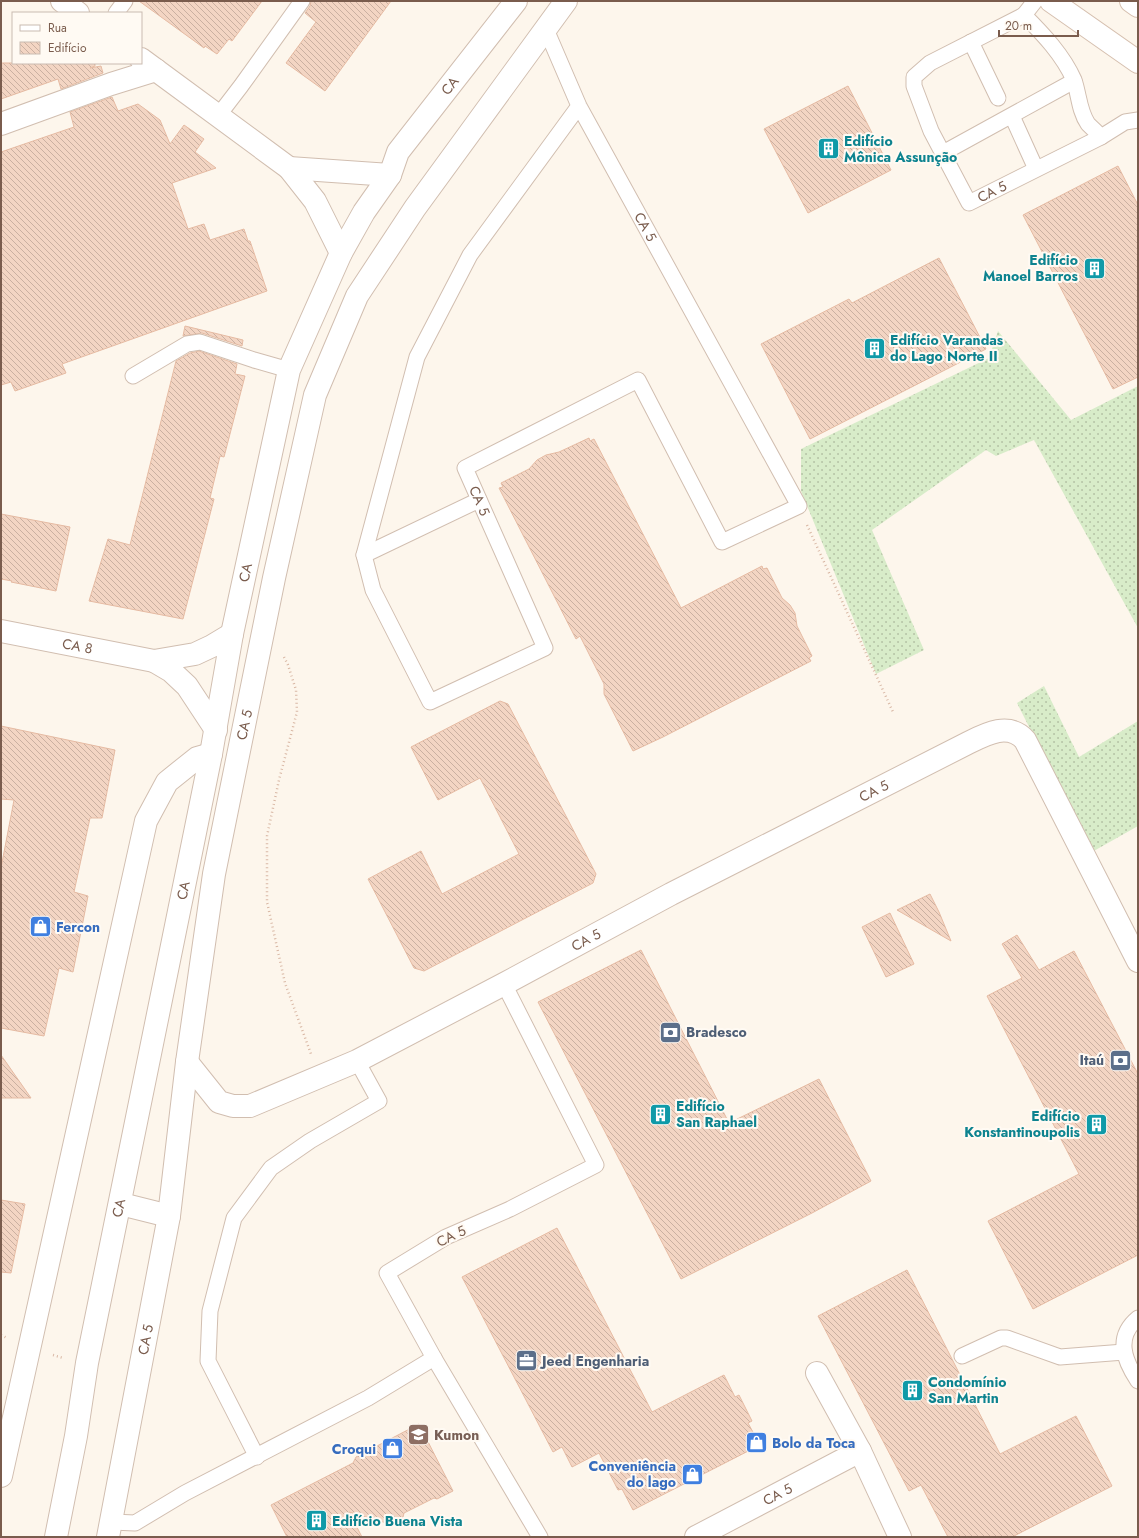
<svg xmlns="http://www.w3.org/2000/svg" width="1139" height="1538" viewBox="0 0 1139 1538" font-family="Jost,sans-serif">
<style>
.grass{fill:url(#grass-dots)}
.building{fill:url(#building-back-hatch);stroke:#e6bba3}
.lines{fill:none;stroke-linecap:round;stroke-linejoin:round}
.service-casing{stroke:#d1beb0;stroke-width:17}
.minor-casing{stroke:#d1beb0;stroke-width:24}
.tertiary-casing{stroke:#d1beb0;stroke-width:24}
.secondary-casing{stroke:#d6c0b0;stroke-width:24}
.path{stroke:#d9b8a5;stroke-width:2.5;stroke-dasharray:1 3;stroke-linecap:butt}
.service{stroke:#fff;stroke-width:15}
.minor{stroke:#fff;stroke-width:22}
.tertiary{stroke:#fff;stroke-width:22}
.secondary{stroke:#fff;stroke-width:22}
.labels{text-anchor:middle;dominant-baseline:central;stroke-width:4;stroke-linejoin:round;paint-order:stroke}
.street-label{font-size:14px;fill:#7a5c4d;stroke:#fffaf3}
.culture-label{font-size:14px;font-weight:bold;fill:#0d838f;stroke:#fffaf3;text-anchor:start}
.shop-label{font-size:14px;font-weight:bold;fill:#366cbe;stroke:#fffaf3;text-anchor:start}
.service-label{font-size:14px;font-weight:bold;fill:#4e5e75;stroke:#fffaf3;text-anchor:start}
.education-label{font-size:14px;font-weight:bold;fill:#785e54;stroke:#fffaf3;text-anchor:start}
</style>
<defs>
<pattern id="grass-dots" width="8" height="8" patternUnits="userSpaceOnUse"><rect width="8" height="8" fill="#d8ecc9"/><path d="M2 2h.1M6 6h.1" fill="none" stroke="#b4c2a5" stroke-width="1.8" stroke-linecap="round"/></pattern>
<pattern id="building-back-hatch" width="6" height="6" patternUnits="userSpaceOnUse"><rect width="6" height="6" fill="#f3d5c3"/><path d="M-1 5l2 2M0 0l6 6M5-1l2 2" fill="none" stroke="#cab0a1"/></pattern>
</defs>
<rect width="100%" height="100%" fill="#fdf6ec"/>
<!-- grass -->
<path class="grass" d="M998,331l73,89 67,-34v242l-104,-188 -38,16 -10,-6 -114,80 52,120 -48,24 -75,-183v-42l188,-91z
M1044,686l35,71 59,-36v105l-46,26 -75,-149z"/>
<!-- building -->
<path class="building" d="M139,1h123l-30,40 -3,-2 -12,15 -12,-8 -1,2z
M311,1h80l-66,90 -39,-28 30,-41 -11,-9 5,-7z
M1,63h94v3l-5,2 11,-2 2,7 -42,16 -3,-10 -57,20z
M848,86l43,84 -83,43 -44,-84z
M112,97l6,14 20,-7 22,16 10,24 14,-19 20,14 -9,13 21,16 -44,15 16,46 16,-5 6,16 34,-11 4,12h2l17,50 -205,73 4,9 -51,18 -4,-9 -10,3v-233l73,-25 -4,-15z
M1118,166l20,39v172l-25,12 -90,-174z
M939,258l47,91 -176,90 -49,-95 88,-45 3,4z
M185,326l58,14 -1,6 -40,-13 -19,3z
M199,351l38,13 -2,10 10,2 -21,81 -4,-1 -10,42 4,1 -31,120 -94,-18 19,-62 22,6 46,-184 14,-8z
M589,438l1,3 4,-2 87,169 81,-42 1,3 4,-1 15,30 8,7 5,8 2,13 15,30 -3,2 2,3 -148,76 -30,14 -29,-57v-10l-24,-48 -4,3 -77,-151 4,-1 -2,-4 28,-14 8,-9 9,-5 13,-3z
M1,514l69,13 -14,64 -45,-9 1,-1 -11,-2z
M500,701l8,3 88,170 -3,9 -169,88 -10,-3 -46,-89 53,-28 21,43 77,-40 -39,-76 -42,22 -27,-53z
M1,726l114,24 -13,68h-12l-16,74 14,4 -15,76 -14,-4 -15,68 -43,-8v-160l13,-68 -13,-1z
M930,894l9,18 12,29 -54,-31z
M890,913l24,51 -28,13 -24,-50z
M1017,935l22,35 35,-19 64,123v181l-105,54 -45,-88 91,-47 -92,-178 35,-18 -20,-34z
M641,950l88,173 90,-44 52,102 -59,32 -131,66 -143,-277z
M1,1055l30,43h-30z
M1,1200l24,4 -14,69 -10,-1z
M557,1228l95,184 72,-37 11,22 4,-2 13,26 -4,2 12,22 -127,65 -11,-21 -4,1 -19,-37 -27,14 -10,-20 -9,5 -91,-175z
M907,1270l93,184 76,-38 36,70 -100,51h-64l-27,-52 -12,6 -91,-175z
M419,1424l34,67 -16,8 -3,-1 -30,15 -1,4 -13,7 -41,-12 13,25h-75l-16,-32 82,-42 3,-6z"/>
<g class="lines">
<defs>
<g id="service">
<path d="M1035,1l-11,14c19,19 39,40 50,65 5,14 5,31 14,44 4,4 9,8 13,13l24,-15 13,-2"/>
<path d="M116,13l9,-12"/>
<path id="s1" d="M1024,15l-94,48 -16,14v9l17,45 38,72 132,-66"/>
<path id="s2" d="M545,27l34,79 220,400 -77,36 -84,-162 -173,88 80,180 -115,54 -57,-112 -9,-35 53,-198 53,-102 109,-149"/>
<path d="M971,42l27,56"/>
<path d="M218,116l23,-30 61,-85"/>
<path d="M1012,116l24,53"/>
<path d="M943,153l131,-72"/>
<path d="M133,376l54,-32 13,-2 54,18 35,10"/>
<path d="M364,555l115,-55"/>
<path d="M504,984l92,181 -86,44 -64,28 -59,36 47,85 106,179"/>
<path d="M1138,1318c-23,19 -14,42 0,63"/>
<path d="M962,1356l39,-18h6l53,19 64,-5"/>
<path d="M257,1457l-49,-96 2,-50 24,-93 37,-50 39,-27 69,-40 -22,-40"/>
<path d="M112,1522l23,1 50,-30 183,-95 66,-40"/>
</g>
<g id="minor">
<path d="M1,124l110,-40 45,-14"/>
<path id="s3" d="M187,1062l32,40 14,4h17l107,-45 147,-77 167,-90 295,-150c18,-9 42,-23 59,-4l113,221"/>
<path d="M817,1373l43,78 40,86"/>
<path d="M1,1476l145,-655 21,-39 30,-24 14,-4"/>
<path id="s4" d="M696,1537l164,-86"/>
</g>
<g id="tertiary">
<path d="M62,1l16,12"/>
<path d="M141,59l148,109 26,33 26,52"/>
<path d="M289,168l101,7"/>
<path id="s5" d="M1,631l153,30 41,-7 17,-8 20,-12"/>
<path d="M154,661l17,10 16,15 29,44"/>
<path d="M121,1204l48,12"/>
<path id="s6" d="M56,1537l20,-101 11,-73 124,-609 21,-120 57,-264 52,-117 23,-41 26,-37 8,-23 118,-151"/>
<path id="s7" d="M108,1537l61,-321 18,-154 27,-188 60,-296 41,-183 42,-99 58,-88 151,-207"/>
</g>
<path id="secondary" d="M1051,1l87,61
M1131,1l7,5"/>
</defs>
<!-- service casing -->
<use href="#service" class="service-casing"/>
<!-- minor casing -->
<use href="#minor" class="minor-casing"/>
<!-- tertiary casing -->
<use href="#tertiary" class="tertiary-casing"/>
<!-- secondary casing -->
<use href="#secondary" class="secondary-casing"/>
<!-- path -->
<path class="path" d="M807,525l86,187
M284,657l4,8 8,25 1,22 -18,68 -12,56v66l18,81 26,71
M1,1335l6,3
M53,1355l10,3"/>
<!-- service -->
<use href="#service" class="service"/>
<!-- minor -->
<use href="#minor" class="minor"/>
<!-- tertiary -->
<use href="#tertiary" class="tertiary"/>
<!-- secondary -->
<use href="#secondary" class="secondary"/>
</g>
<!-- icons -->
<defs>
<symbol id="building-square" viewBox="-11 -11 22 22"><rect x="-9" y="-9" width="18" height="18" rx="4" fill="#0f9aa8" stroke="#fffaf3"/><path d="M-4-6H4V6H1V3H-1V6H-4ZM-2.5-4.3h1.7v1.8h-1.7ZM.8-4.3h1.7v1.8H.8ZM-2.5-1h1.7V.8h-1.7ZM.8-1h1.7V.8H.8Z" fill="#fff"/></symbol>
<symbol id="shop-square" viewBox="-11 -11 22 22"><rect x="-9" y="-9" width="18" height="18" rx="4" fill="#3f7fe0" stroke="#fffaf3"/><path d="M-5-2.5h2.3a2.7 3.5 0 0 1 5.4 0H5L5.5 6h-11ZM-1.5-2.5h3a1.5 2.3 0 0 0-3 0Z" fill="#fff"/></symbol>
<symbol id="bank-square" viewBox="-11 -11 22 22"><rect x="-9" y="-9" width="18" height="18" rx="4" fill="#5c6f8a" stroke="#fffaf3"/><path d="M-6-4H6V4H-6ZM0-2.3a2.3 2.3 0 1 0 0 4.6a2.3 2.3 0 1 0 0-4.6Z" fill="#fff"/></symbol>
<symbol id="office-square" viewBox="-11 -11 22 22"><rect x="-9" y="-9" width="18" height="18" rx="4" fill="#5c6f8a" stroke="#fffaf3"/><path d="M-6-3h4V-5.5h4V-3h4V5H-6ZM-1-4.5V-3h2v-1.5ZM-6 0V1H6V0Z" fill="#fff"/></symbol>
<symbol id="school-square" viewBox="-11 -11 22 22"><rect x="-9" y="-9" width="18" height="18" rx="4" fill="#8d6e63" stroke="#fffaf3"/><path d="M0-5L7-2L0 1L-7-2ZM-4 1L0 2.5L4 1V4Q0 6-4 4Z" fill="#fff"/></symbol>
</defs>
<g fill-rule="evenodd">
<use href="#building-square" x="816" y="136" width="25" height="25"/>
<use href="#building-square" x="1082" y="256" width="25" height="25"/>
<use href="#building-square" x="862" y="336" width="25" height="25"/>
<use href="#shop-square" x="28" y="914" width="25" height="25"/>
<use href="#bank-square" x="658" y="1020" width="25" height="25"/>
<use href="#bank-square" x="1108" y="1048" width="25" height="25"/>
<use href="#building-square" x="648" y="1102" width="25" height="25"/>
<use href="#building-square" x="1084" y="1112" width="25" height="25"/>
<use href="#office-square" x="514" y="1348" width="25" height="25"/>
<use href="#building-square" x="900" y="1378" width="25" height="25"/>
<use href="#school-square" x="406" y="1422" width="25" height="25"/>
<use href="#shop-square" x="744" y="1430" width="25" height="25"/>
<use href="#shop-square" x="380" y="1436" width="25" height="25"/>
<use href="#shop-square" x="680" y="1462" width="25" height="25"/>
<use href="#building-square" x="304" y="1508" width="25" height="25"/>
</g>
<g class="labels">
<!-- street labels -->
<g class="street-label">
<text stroke="none"><textPath href="#s6" startOffset="1519">CA</textPath></text>
<text stroke="none"><textPath href="#s1" startOffset="291">CA 5</textPath></text>
<text stroke="none"><textPath href="#s2" startOffset="224">CA 5</textPath></text>
<text stroke="none"><textPath href="#s2" startOffset="1040">CA 5</textPath></text>
<text stroke="none"><textPath href="#s6" startOffset="983">CA</textPath></text>
<text stroke="none"><textPath href="#s5" startOffset="78">CA 8</textPath></text>
<text stroke="none"><textPath href="#s7" startOffset="824">CA 5</textPath></text>
<text stroke="none"><textPath href="#s3" startOffset="782">CA 5</textPath></text>
<text stroke="none"><textPath href="#s6" startOffset="659">CA</textPath></text>
<text stroke="none"><textPath href="#s3" startOffset="458">CA 5</textPath></text>
<text stroke="none"><textPath href="#s6" startOffset="335">CA</textPath></text>
<text transform="translate(451 1236) rotate(-26)">CA 5</text>
<text stroke="none"><textPath href="#s7" startOffset="201">CA 5</textPath></text>
<text stroke="none"><textPath href="#s4" startOffset="92">CA 5</textPath></text>
</g>
<!-- culture labels -->
<g class="culture-label">
<text x="844" y="141">Edifício<tspan x="844" dy="16">Mônica Assunção</tspan></text>
<text x="1078" y="260" text-anchor="end">Edifício<tspan x="1078" dy="16">Manoel Barros</tspan></text>
<text x="890" y="340">Edifício Varandas<tspan x="890" dy="16">do Lago Norte II</tspan></text>
<text x="676" y="1106">Edifício<tspan x="676" dy="16">San Raphael</tspan></text>
<text x="1080" y="1116" text-anchor="end">Edifício<tspan x="1080" dy="16">Konstantinoupolis</tspan></text>
<text x="928" y="1382">Condomínio<tspan x="928" dy="16">San Martin</tspan></text>
<text x="332" y="1521">Edifício Buena Vista</text>
</g>
<!-- shop labels -->
<g class="shop-label">
<text x="56" y="927">Fercon</text>
<text x="772" y="1443">Bolo da Toca</text>
<text x="376" y="1449" text-anchor="end">Croqui</text>
<text x="676" y="1466" text-anchor="end">Conveniência<tspan x="676" dy="16">do lago</tspan></text>
</g>
<!-- service labels -->
<g class="service-label">
<text x="686" y="1032">Bradesco</text>
<text x="1104" y="1060" text-anchor="end">Itaú</text>
<text x="542" y="1361">Jeed Engenharia</text>
</g>
<!-- education labels -->
<g class="education-label">
<text x="434" y="1435">Kumon</text>
</g>
</g>
<!-- border -->
<rect width="1139" height="1538" fill="none" stroke="#7a5c4d" stroke-width="4"/>
<!-- legend -->
<rect x="12" y="12" width="130" height="52" fill="#fffaf3" stroke="#cabbb1"/>
<rect x="20" y="25" width="20" height="6" fill="#ffffff" stroke="#cabbb1"/>
<text x="48" y="32" font-size="12" fill="#7a5c4d">Rua</text>
<rect x="20" y="42" width="20" height="12" fill="url(#building-back-hatch)" stroke="#cabbb1"/>
<text x="48" y="52" font-size="12" fill="#7a5c4d">Edifício</text>
<!-- scale -->
<path d="M999 30v6h79v-6" fill="none" stroke="#7a5c4d" stroke-width="2"/>
<text x="1005" y="30" font-size="12" fill="#7a5c4d" stroke="#fffaf3" stroke-width="3" paint-order="stroke">20 m</text>
</svg>
